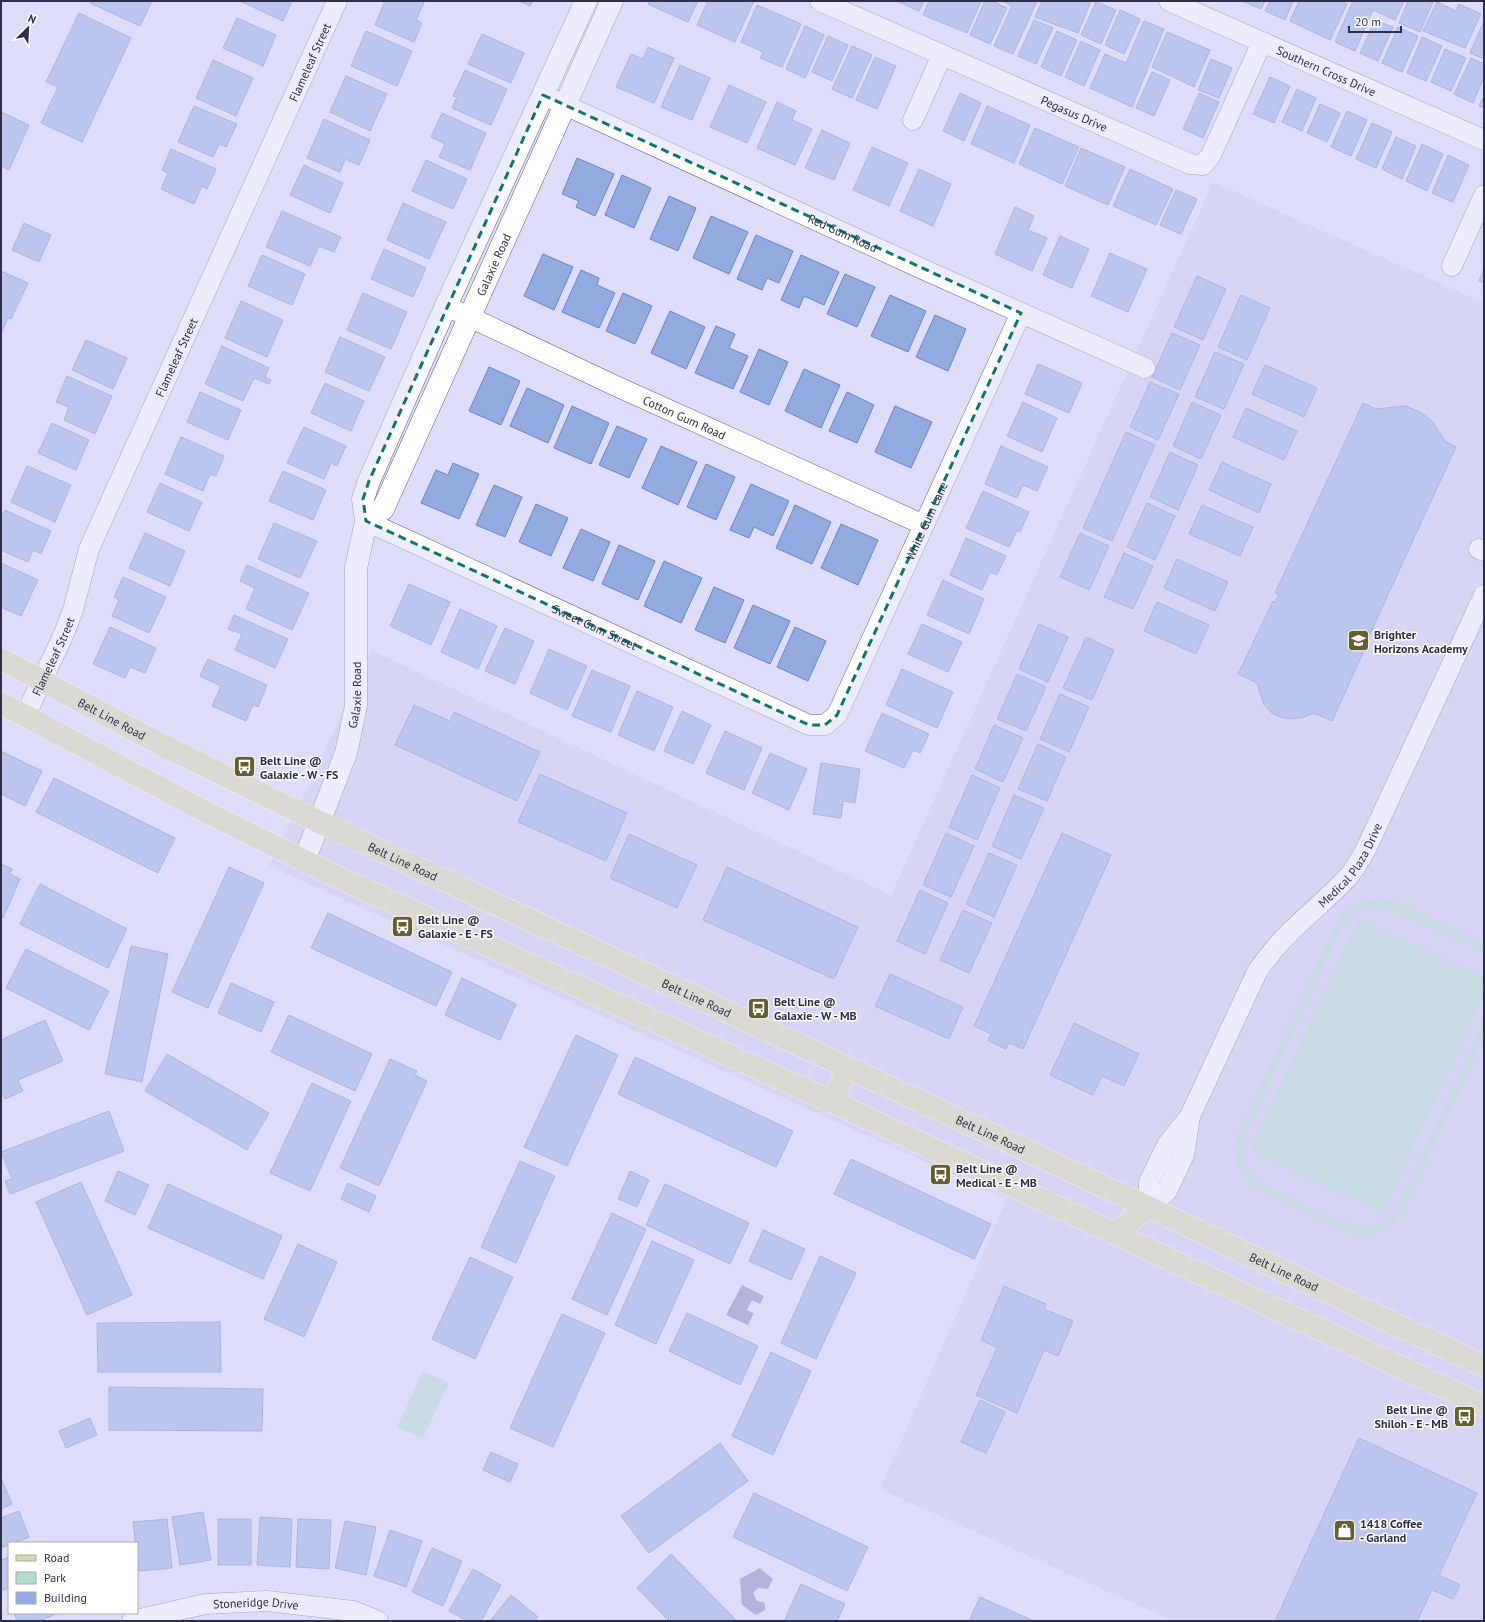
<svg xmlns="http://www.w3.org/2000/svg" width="1485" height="1622" viewBox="0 0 1485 1622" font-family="'PT Sans',sans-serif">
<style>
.built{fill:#cecfed}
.green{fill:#b2dcc7}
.water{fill:#8180b7}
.building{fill:#92ace1;stroke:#6b87c1}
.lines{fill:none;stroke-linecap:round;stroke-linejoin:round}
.minor-casing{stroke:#605e9a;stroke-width:21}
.tertiary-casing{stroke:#605e9a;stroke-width:23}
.primary-casing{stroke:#fff;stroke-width:23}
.minor{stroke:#fff;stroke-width:20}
.tertiary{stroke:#fff;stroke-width:22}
.primary{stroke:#d9d5a7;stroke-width:22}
.marked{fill:none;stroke:#0f766e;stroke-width:3;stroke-dasharray:8 5;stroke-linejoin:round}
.labels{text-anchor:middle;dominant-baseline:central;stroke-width:3;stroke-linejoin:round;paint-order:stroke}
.street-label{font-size:12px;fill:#2e2e48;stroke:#fff}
.poi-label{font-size:12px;font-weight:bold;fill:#2e2e48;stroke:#fff;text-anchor:start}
</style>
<rect width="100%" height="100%" fill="#ddddf9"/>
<!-- built -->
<path class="built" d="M1213,182l271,121v1318h-311l-293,-132 127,-290 -738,-333 38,-77 64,-139 520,245z"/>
<!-- green -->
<path class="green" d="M1372,899h19l90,42 3,3v12l-7,-7 -91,-41c-19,0 -31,5 -44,19l-97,209c-4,24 0,36 21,50 22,10 84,45 105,39 11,-3 19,-10 27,-19l86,-187v19l-79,171c-15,22 -32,29 -58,24l-93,-45 -16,-20 -3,-13 2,-21 102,-218 13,-10z
M1358,918l126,59v19l-101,217 -134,-62z
M423,1371l26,12 -26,55 -26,-11z"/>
<!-- water -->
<path class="water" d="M742,1285l22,11 -4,8 -8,-4 -5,10 7,3 -6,12 -22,-10z
M760,1568l13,11 -5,10 -10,-1 -5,5 4,8 8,2v7l-9,5 -14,-10 -2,-26z"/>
<!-- building -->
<path class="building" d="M91,1h61l-12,25 -50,-23z
M240,1h52l-9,20z
M385,1h35l4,2 -8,17 6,3 -8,19 -39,-17z
M519,1h14l-3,5z
M649,1h49l-10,21 -40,-18z
M708,1h46l-19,41 -38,-17z
M897,1h27l-5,10z
M929,1h52l-14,32 -44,-18z
M985,1h7l15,7 -17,36 -20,-9z
M1002,1h35l-24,53 -19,-8 18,-40z
M1042,1h49l-13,32 -43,-16z
M1242,1h23l-4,8z
M1270,1h23l-8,19 -20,-9z
M1299,1h41l7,3 -17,36 -40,-19z
M1353,1h51l-9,19 -22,-10 -18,41 -20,-9z
M1408,1l25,1 -13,30 -21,-9z
M1096,2l20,8 -15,34 -20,-9z
M1437,2l19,9 3,-7 22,10 -16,34 -42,-17z
M757,5l44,19 -19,43 -22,-9 3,-6 -22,-10z
M1120,10l20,9 -16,35 -19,-9z
M79,13l52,25 -49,104 -41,-19 17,-36 -12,-5z
M237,18l39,17 -13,31 -40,-18z
M1034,20l19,8 -17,36 -18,-8z
M1375,20l18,7 -15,34 -18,-8z
M1144,21l20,8 -32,78 -42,-19 15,-34 21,9z
M1483,23l1,1v35l-14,-6z
M805,26l19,9 -19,43 -19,-9z
M1398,27l20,9 -16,36 -20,-9z
M366,31l46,20 -15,35 -46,-20z
M1057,31l20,9 -16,36 -20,-9z
M1167,32l43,18 -16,37 -42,-20z
M482,34l42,19 -13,30 -43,-19z
M828,36l20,9 -16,36 -20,-9z
M1422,37l20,9 -16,35 -19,-8z
M1081,41l19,9 -16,36 -19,-9z
M852,46l20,9 -20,43 -20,-9z
M648,47l26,11 -20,45 -38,-16 15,-33 12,5z
M1445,49l21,9 -15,33 -20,-9z
M875,57l21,9 -19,43 -21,-9z
M1471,58l13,6v13l-11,26 -19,-9z
M1211,59l21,9 -13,30 -21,-8z
M213,60l40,18 -17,38 -40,-18z
M680,65l30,13 -18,42 -31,-13z
M465,70l42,19 -16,36 -39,-17 5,-11 -4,-1z
M1152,72l18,8 -16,36 -18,-8z
M346,76l41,18 -17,37 -40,-19z
M1270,77l20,9 -16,37 -21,-9z
M729,85l37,17 -19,41 -37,-16z
M1297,89l19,9 -14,33 -20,-9z
M960,93l21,10 -17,38 -21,-10z
M1199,93l20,9 -16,36 -20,-9z
M1484,95v13l-5,-2z
M777,102l19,9 -4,9 20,9 -17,36 -38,-17z
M1320,104l20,9 -13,29 -20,-9z
M194,106l43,18 -11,23 -7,-3 -6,13 -35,-15z
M987,106l43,19 -16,38 -43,-19z
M1347,111l20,9 -16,36 -20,-9z
M1,112l28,13 -20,45 -8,-4z
M442,113l44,20 -16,37 -31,-13 6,-13 -14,-7z
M324,119l46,21 -11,25 -14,-6 -5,13 -33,-14z
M1372,123l20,9 -16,36 -20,-9z
M1035,128l44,19 -17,37 -43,-20z
M822,130l28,13 -16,37 -29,-12z
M1396,137l20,9 -14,33 -20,-10z
M1422,144l21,10 -16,37 -21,-10z
M872,147l36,16 -19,43 -36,-16z
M1081,148l44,19 -17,38 -43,-19z
M171,149l45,20 -9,20 -5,-3 -8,18 -33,-15 7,-16 -6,-3z
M1448,155l21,10 -16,37 -21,-9z
M577,158l37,16 -19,42 -19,-9 3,-6 -17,-7z
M426,160l41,19 -14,30 -41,-18z
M304,165l39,18 -13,30 -40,-18z
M919,169l32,15 -18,42 -33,-15z
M1130,169l43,20 -17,36 -43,-19z
M622,175l29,13 -17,40 -29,-13z
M1176,190l21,9 -16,35 -21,-9z
M669,196l27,12 -18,43 -28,-12z
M403,203l43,19 -17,37 -42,-19z
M1015,207l19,9 -6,14 19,8 -15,33 -37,-17z
M282,211l59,26 -7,15 -15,-6 -9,20 -44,-19z
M711,216l37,16 -19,42 -36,-16z
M24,223l27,12 -12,27 -27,-12z
M756,235l37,16 -14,32 -12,-5 -5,12 -25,-11z
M1060,236l29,13 -17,39 -29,-13z
M384,249l42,19 -13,29 -42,-18z
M1110,253l37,16 -19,43 -37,-16z
M543,254l30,13 -19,43 -30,-14z
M262,255l43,19 -13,31 -44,-19z
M801,255l38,17 -15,33 -20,-9 -5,12 -18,-8z
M1484,269v14l-5,-2z
M581,270l18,8 -2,7 18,8 -16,35 -37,-16z
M1,271l27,12 -17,36 -3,-1 -7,16z
M845,274l30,13 -18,40 -30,-13z
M1197,276l29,13 -23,51 -29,-13z
M363,293l44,19 -16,37 -44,-19z
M623,293l29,13 -17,38 -29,-13z
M890,295l36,16 -18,41 -37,-16z
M1241,295l29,13 -23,52 -29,-13z
M241,301l42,19 -16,37 -42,-19z
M670,311l35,16 -19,42 -35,-16z
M935,315l31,14 -18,42 -32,-14z
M716,326l19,8 -6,14 19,8 -15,33 -38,-16z
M1172,333l28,12 -20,45 -28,-13z
M340,337l45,20 -16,34 -44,-19z
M86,340l41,18 -14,31 -41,-19z
M222,346l47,22 -4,9 6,3 -2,4 -15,-6 -11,23 -38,-17z
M759,349l29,13 -19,43 -29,-13z
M1215,352l29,12 -20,45 -29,-12z
M1038,364l44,19 -13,30 -44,-19z
M1265,365l52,23 -13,29 -52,-23z
M489,367l31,14 -19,44 -32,-14z
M804,369l36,16 -19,43 -36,-17z
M67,376l45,20 -17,38 -31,-14 5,-13 -13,-5z
M1150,382l29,12 -21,46 -28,-13z
M325,383l39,18 -13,30 -40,-18z
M527,388l37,17 -16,38 -38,-17z
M200,392l41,18 -13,30 -41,-18z
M847,392l27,13 -17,38 -28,-12z
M1023,402l34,16 -15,34 -35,-16z
M1192,402l29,13 -20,44 -28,-13z
M1363,403l13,6 29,-3 15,6 12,9 13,20 11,6 -87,189 -12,-6 -3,8 13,6 -35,77 -18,-8 -10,4 -13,2 -11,-2 -8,-4 -8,-8 -7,-22 -19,-9 35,-73 2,1 4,-8 -4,-1z
M572,406l37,17 -18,41 -37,-16z
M895,406l37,16 -21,46 -36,-16z
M1246,408l51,23 -13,29 -51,-23z
M52,423l37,17 -13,30 -38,-17z
M617,426l30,13 -18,39 -30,-13z
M304,427l42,19 -9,20 -6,-3 -7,16 -37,-16z
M1126,432l29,13 -43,96 -29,-13z
M181,437l43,19 -8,20 -6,-2 -7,17 -38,-17z
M661,446l36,16 -19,43 -36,-17z
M1001,446l47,21 -11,24 -14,-6 -6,13 -32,-14z
M1170,452l28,13 -20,45 -28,-13z
M1222,462l49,22 -12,29 -50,-23z
M453,463l26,11 -20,45 -38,-16 15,-33 12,5z
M706,464l29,13 -19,43 -29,-13z
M27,466l44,19 -16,37 -44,-20z
M283,471l43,19 -13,30 -44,-19z
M160,483l42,19 -13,29 -42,-19z
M751,484l38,17 -16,35 -19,-9 -5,11 -19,-8z
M494,485l28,12 -17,40 -29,-12z
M983,491l46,21 -9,20 -3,-2 -8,17 -43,-19z
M1147,503l28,13 -20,44 -28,-13z
M536,504l32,14 -17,38 -32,-14z
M795,505l36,17 -19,42 -36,-16z
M1202,505l51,22 -13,29 -51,-22z
M5,510l46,21 -10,23 -8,-4 -5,12 -27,-12v-32z
M274,523l43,18 -17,37 -42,-19z
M841,524l37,16 -20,45 -37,-17z
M581,529l29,13 -17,39 -30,-13z
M145,533l40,18 -15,35 -41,-18z
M1080,533l29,13 -20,44 -29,-13z
M966,538l40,18 -9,19 -7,-3 -8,18 -32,-15z
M619,545l36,16 -17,39 -36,-16z
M1124,553l29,13 -20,43 -29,-12z
M1177,559l51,23 -13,29 -51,-23z
M664,561l38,17 -21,45 -37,-17z
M1,563l37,17 -17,36 -20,-9z
M247,565l62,28 -17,37 -46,-21 9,-21 -15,-7z
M123,577l43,20 -17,36 -37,-17 7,-16 -5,-3z
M943,580l41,19 -15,35 -42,-19z
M409,584l41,18 -19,43 -41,-19z
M714,587l30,13 -19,43 -30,-13z
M1157,602l52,23 -13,29 -52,-23z
M753,605l37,16 -20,43 -36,-16z
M460,609l37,17 -19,43 -37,-17z
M234,615l54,24 -13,29 -40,-18 7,-16 -14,-5z
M922,624l40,18 -14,30 -40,-18z
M1039,624l29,13 -20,45 -29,-13z
M110,627l46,21 -11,25 -15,-6 -5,11 -32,-14z
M795,627l31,14 -18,40 -31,-14z
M505,628l29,13 -19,43 -30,-13z
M1086,637l28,13 -22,50 -29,-12z
M549,649l38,17 -20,44 -37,-17z
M208,659l59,26 -9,22 -5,-2 -7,16 -34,-15 9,-20 -21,-10z
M902,669l51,23 -16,36 -51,-23z
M592,670l38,16 -19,46 -39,-16z
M1017,674l29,13 -20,44 -29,-12z
M637,691l36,16 -19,44 -36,-16z
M1060,694l29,13 -20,45 -29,-13z
M414,705l36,16 4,-9 86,40 -23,49 -122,-56z
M682,711l29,14 -18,39 -29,-13z
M882,713l47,21 -9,19 -7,-3 -9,18 -39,-17z
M994,725l29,13 -20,44 -28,-13z
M725,731l37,17 -18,42 -38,-17z
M1038,744l28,13 -19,44 -29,-12z
M1,751l41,20 -17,35 -24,-12z
M770,753l37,16 -18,41 -37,-17z
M821,763l39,6 -5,34 -12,-2 -2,17 -28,-4z
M540,774l87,39 -21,48 -88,-39z
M972,775l28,13 -23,52 -28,-13z
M54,778l121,60 -17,35 -122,-61z
M1014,795l30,13 -23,51 -29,-13z
M946,833l28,13 -23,51 -28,-12z
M1062,833l49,22 -88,194 -14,-6 -3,6 -18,-8 3,-7 -17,-8z
M629,834l68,31 -20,43 -67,-30z
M989,853l28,12 -23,52 -28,-13z
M1,864l11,5 -2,5 10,5 -17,39 -2,-1z
M229,867l35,16 -56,125 -36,-16z
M727,867l131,60 -24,52 -131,-59z
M40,884l87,45 -19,39 -88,-44z
M920,890l28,13 -23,51 -28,-13z
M963,910l29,13 -23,50 -29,-13z
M328,913l124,59 -16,34 -125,-58z
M131,946l37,8 -26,128 -37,-8z
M26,949l83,42 -20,39 -83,-42z
M890,974l73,33 -14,32 -74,-33z
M462,978l54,26 -16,36 -55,-25z
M231,983l43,19 -13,30 -43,-19z
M289,1015l83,39 -17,37 -84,-39z
M45,1020l18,41 -45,19 5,11 -18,8 -4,-9v-50z
M1074,1023l65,31 -15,32 -22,-10 -9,19 -43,-20z
M576,1035l42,20 -51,111 -43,-19z
M167,1054l102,59 -22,37 -102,-59z
M635,1057l158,74 -17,36 -158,-73z
M390,1059l27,12 -2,4 12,6 -48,105 -39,-18z
M312,1083l39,18 -41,90 -40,-18z
M109,1111l15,40 -114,43 -5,-13 7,-2 -11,-27z
M851,1159l140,65 -17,35 -140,-65z
M520,1161l35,15 -39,87 -35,-16z
M118,1171l31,14 -14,30 -30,-14z
M630,1171l19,9 -12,27 -19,-8z
M81,1182l51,113 -45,20 -51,-113z
M348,1183l28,13 -7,16 -28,-13z
M168,1184l114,52 -19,43 -115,-51z
M665,1184l84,39 -19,41 -84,-39z
M612,1213l34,16 -39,86 -35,-16z
M763,1230l42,19 -14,31 -42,-19z
M652,1241l42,19 -38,84 -41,-19z
M298,1244l39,18 -33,75 -40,-18z
M820,1256l36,17 -40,86 -35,-16z
M470,1257l43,20 -38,82 -43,-20z
M1004,1286l42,18 -2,5 29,12 -15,35 -14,-6 -27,63 -41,-18 21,-47 -16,-8z
M687,1313l71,33 -18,39 -71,-34z
M562,1314l43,19 -52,114 -43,-19z
M220,1322l1,50h-123l-1,-49z
M771,1352l40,19 -38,84 -41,-19z
M109,1387l154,2 -1,42 -153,-1z
M980,1400l25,12 -19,41 -25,-11z
M90,1418l7,17 -31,13 -7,-17z
M1359,1438l118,55 -38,82 21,10 -7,14 -21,-9 -15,31h-142z
M720,1443l28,38 -99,72 -28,-37z
M491,1452l27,12 -8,18 -27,-12z
M1,1478l11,26 -11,5z
M754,1493l114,54 -21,44 -114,-54z
M19,1511l10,26 -15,6h-5v2l-8,3v-30z
M203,1512l8,48 -31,5 -8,-48z
M260,1517l32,2 -2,48 -33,-2z
M167,1519l5,49 -33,3 -6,-49z
M218,1519h33v46h-33z
M298,1519l33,1 -2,49 -33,-2z
M345,1521l31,6 -10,48 -31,-7z
M390,1530l32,11 -16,46 -32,-11z
M432,1548l30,13 -19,45 -31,-14z
M671,1554l66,67h-68l-32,-33z
M9,1557v31l-8,3v-31z
M473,1569l28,16 -20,36h-14l-18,-10z
M801,1584l44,20 -8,17h-53z
M511,1595l27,22 -3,4h-45z
M980,1597l54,24h-65z
M14,1613h44l-18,8h-23z"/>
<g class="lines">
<defs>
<g id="minor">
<path id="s1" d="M820,1l370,163 13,1 8,-10 51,-113"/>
<path id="s2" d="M1169,1l315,139"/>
<path id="s3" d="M543,95l386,177 216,96"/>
<path d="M913,120l29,-65"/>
<path d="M1452,266l32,-71"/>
<path id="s4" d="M446,306l172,81 306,138"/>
<path id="s5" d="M366,521l443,204h16l12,-10 184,-402"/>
<path d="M1479,549l5,2"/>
<path id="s6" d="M25,716l38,-80 10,-26 16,-61 248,-548"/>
<path id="s7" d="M1148,1207l1,-25 18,-37 23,-29 67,-144c26,-40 59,-61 90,-94 8,-8 13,-19 19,-29l118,-254"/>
<path d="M1148,1207l19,-16 17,-36 6,-39"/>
<path id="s8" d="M132,1621l73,-17 62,-3 86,10 25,10"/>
</g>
<g id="tertiary">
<path id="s9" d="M366,521l17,-12 229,-508"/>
<path id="s10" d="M304,861l42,-108 10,-47v-138l10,-47 -3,-22 6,-18 77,-175 140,-305"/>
</g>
<g id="primary">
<path id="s11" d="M1,659l161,86 157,77 829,385 336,159"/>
<path d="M1,703l205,109 125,62 523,238 630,294"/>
<path d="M832,1102l16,-35"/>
<path d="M1115,1234l33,-27"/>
</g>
</defs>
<!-- minor casing -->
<use href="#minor" class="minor-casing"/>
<!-- tertiary casing -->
<use href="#tertiary" class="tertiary-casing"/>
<!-- primary casing -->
<use href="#primary" class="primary-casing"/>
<!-- minor -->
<use href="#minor" class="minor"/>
<!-- tertiary -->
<use href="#tertiary" class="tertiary"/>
<!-- primary -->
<use href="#primary" class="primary"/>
</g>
<!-- marked area -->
<path d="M0 0H1485V1622H0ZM543,95l478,218 -184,402 -12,10h-16l-443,-204 -3,-22 6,-18z" fill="#ddddf9" fill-opacity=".55" fill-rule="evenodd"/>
<path class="marked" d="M543,95l478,218 -184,402 -12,10h-16l-443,-204 -3,-22 6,-18z"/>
<!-- icons -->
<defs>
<symbol id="school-square" viewBox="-11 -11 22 22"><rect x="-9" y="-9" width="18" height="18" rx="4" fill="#645f2c" stroke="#fff"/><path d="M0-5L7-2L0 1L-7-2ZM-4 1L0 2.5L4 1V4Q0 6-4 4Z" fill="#fff"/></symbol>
<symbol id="bus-square" viewBox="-11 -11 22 22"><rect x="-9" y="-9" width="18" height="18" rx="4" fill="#645f2c" stroke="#fff"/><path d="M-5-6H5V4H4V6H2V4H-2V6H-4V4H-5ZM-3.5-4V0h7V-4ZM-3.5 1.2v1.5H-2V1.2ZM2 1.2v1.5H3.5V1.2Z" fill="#fff"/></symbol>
<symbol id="shop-square" viewBox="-11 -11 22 22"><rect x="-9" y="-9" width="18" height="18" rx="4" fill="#645f2c" stroke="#fff"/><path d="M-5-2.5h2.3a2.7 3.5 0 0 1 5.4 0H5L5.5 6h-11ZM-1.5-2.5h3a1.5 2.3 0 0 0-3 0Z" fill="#fff"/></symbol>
</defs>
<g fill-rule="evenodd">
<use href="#school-square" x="1346" y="628" width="25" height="25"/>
<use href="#bus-square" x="232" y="754" width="25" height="25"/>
<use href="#bus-square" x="390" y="914" width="25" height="25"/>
<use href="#bus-square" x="746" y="996" width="25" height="25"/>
<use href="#bus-square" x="928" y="1162" width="25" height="25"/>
<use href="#bus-square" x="1452" y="1404" width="25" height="25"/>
<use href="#shop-square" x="1332" y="1518" width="25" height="25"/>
</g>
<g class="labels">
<!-- street labels -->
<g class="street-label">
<text stroke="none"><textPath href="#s6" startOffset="714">Flameleaf Street</textPath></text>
<text stroke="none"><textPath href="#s2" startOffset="172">Southern Cross Drive</textPath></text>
<text stroke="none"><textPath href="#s1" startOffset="278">Pegasus Drive</textPath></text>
<text stroke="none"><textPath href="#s3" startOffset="330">Red Gum Road</textPath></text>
<text stroke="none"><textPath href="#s9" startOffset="289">Galaxie Road</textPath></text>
<text stroke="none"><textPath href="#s6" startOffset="390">Flameleaf Street</textPath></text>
<text stroke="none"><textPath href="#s4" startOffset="263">Cotton Gum Road</textPath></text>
<text stroke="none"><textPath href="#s5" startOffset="733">White Gum Lane</textPath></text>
<text stroke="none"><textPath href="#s5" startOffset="252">Sweet Gum Street</textPath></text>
<text stroke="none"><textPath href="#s6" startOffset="66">Flameleaf Street</textPath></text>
<text stroke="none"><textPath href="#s10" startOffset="175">Galaxie Road</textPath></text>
<text stroke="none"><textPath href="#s11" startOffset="126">Belt Line Road</textPath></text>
<text stroke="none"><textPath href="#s11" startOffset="450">Belt Line Road</textPath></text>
<text stroke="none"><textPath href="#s7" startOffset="405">Medical Plaza Drive</textPath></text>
<text stroke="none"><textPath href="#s11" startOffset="774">Belt Line Road</textPath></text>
<text stroke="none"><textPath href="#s11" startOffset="1098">Belt Line Road</textPath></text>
<text stroke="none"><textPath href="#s11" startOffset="1422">Belt Line Road</textPath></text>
<text stroke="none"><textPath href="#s8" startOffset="126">Stoneridge Drive</textPath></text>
</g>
<!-- poi labels -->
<g class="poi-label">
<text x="1374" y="634">Brighter<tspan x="1374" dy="14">Horizons Academy</tspan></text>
<text x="260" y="760">Belt Line @<tspan x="260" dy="14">Galaxie - W - FS</tspan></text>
<text x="418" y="919">Belt Line @<tspan x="418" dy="14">Galaxie - E - FS</tspan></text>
<text x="774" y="1001">Belt Line @<tspan x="774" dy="14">Galaxie - W - MB</tspan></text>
<text x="956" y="1168">Belt Line @<tspan x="956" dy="14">Medical - E - MB</tspan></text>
<text x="1448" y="1409" text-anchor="end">Belt Line @<tspan x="1448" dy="14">Shiloh - E - MB</tspan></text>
<text x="1360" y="1523">1418 Coffee<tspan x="1360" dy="14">- Garland</tspan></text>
</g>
</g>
<!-- border -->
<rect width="1485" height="1622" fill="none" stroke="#2e2e48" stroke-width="4"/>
<!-- legend -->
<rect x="8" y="1542" width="130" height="72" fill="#ffffff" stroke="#ababb6"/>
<rect x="16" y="1555" width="20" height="6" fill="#d9d5a7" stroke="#ababb6"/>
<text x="44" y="1562" font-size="12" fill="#2e2e48">Road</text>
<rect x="16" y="1572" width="20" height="12" fill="#b2dcc7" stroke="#ababb6"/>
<text x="44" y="1582" font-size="12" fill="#2e2e48">Park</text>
<rect x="16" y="1592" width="20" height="12" fill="#92ace1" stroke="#ababb6"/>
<text x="44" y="1602" font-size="12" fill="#2e2e48">Building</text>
<!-- north arrow -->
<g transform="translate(28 28) rotate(24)" stroke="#ffffff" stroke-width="3" paint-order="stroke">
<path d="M0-3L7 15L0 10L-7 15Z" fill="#2e2e48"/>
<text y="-6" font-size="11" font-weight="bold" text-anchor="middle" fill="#2e2e48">N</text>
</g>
<!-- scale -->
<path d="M1349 26v6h52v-6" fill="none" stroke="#2e2e48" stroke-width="2"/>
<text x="1355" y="26" font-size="12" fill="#2e2e48" stroke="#ffffff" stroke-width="3" paint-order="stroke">20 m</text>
</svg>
